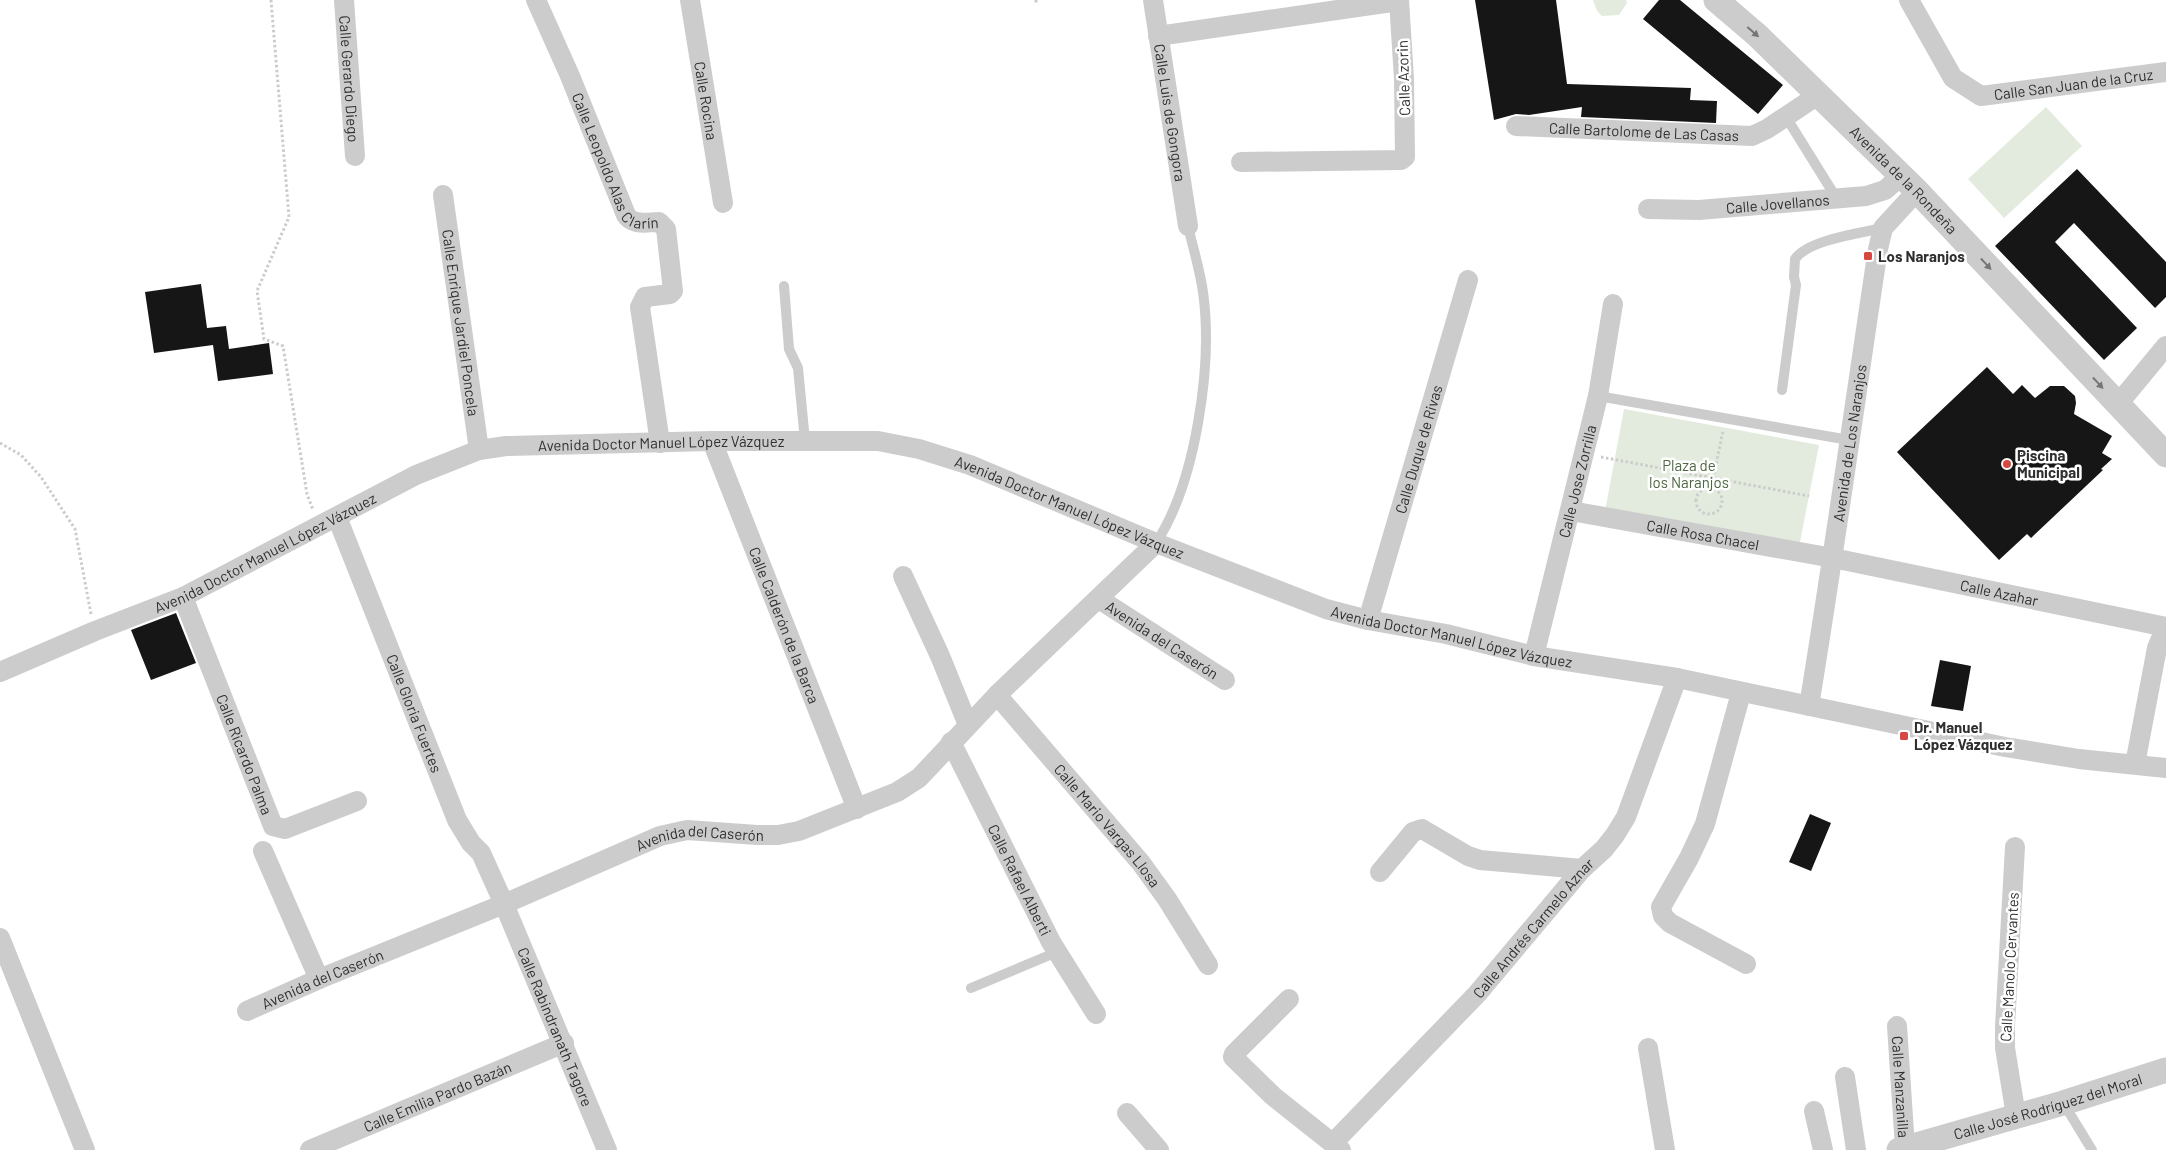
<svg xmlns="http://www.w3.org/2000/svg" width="2166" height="1150" viewBox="0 0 2166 1150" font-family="Barlow,sans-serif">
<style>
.green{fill:#e3ebde}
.building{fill:#161616}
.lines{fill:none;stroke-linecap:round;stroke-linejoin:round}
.path{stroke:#ccc;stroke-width:3;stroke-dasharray:2.5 2.5;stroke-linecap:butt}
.service{stroke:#ccc;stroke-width:10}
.minor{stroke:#ccc;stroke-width:20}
.tertiary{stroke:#ccc;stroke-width:25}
.oneway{fill:#767676}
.poi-dot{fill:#d74940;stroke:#fff;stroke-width:2}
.labels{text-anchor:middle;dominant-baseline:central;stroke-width:5;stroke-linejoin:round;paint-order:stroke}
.street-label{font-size:15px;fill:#2f2f2f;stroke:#fff}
.poi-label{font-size:15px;font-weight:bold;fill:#2f2f2f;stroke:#fff;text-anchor:start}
.park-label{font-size:15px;fill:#4d6740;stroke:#fff}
</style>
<rect width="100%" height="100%" fill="#fff"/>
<!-- green -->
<path class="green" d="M1593,0h33l1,3 -8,12 -17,1 -5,-5z
M2046,107l36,39 -78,72 -36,-39z
M1624,409l195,36 -20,102 -194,-36z"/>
<!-- building -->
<path class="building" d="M1475,0h81l11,84 124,4 -1,12 27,1 -1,22 -135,-6 1,-10 -53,8 -13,-1 -22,6z
M1659,0h21l103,85 -25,29 -115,-95z
M2077,169l89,93v35l-11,11 -81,-85 -19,19 82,86 -33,32 -109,-114z
M201,284l6,44 19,-2 3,23 40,-6 4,31 -55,7 -5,-36 -59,8 -9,-61z
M1987,367l26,27 9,-9 13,13 15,-12h14l11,10 1,7 -2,11 38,22 -10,17 10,6 -11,10 2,1 -72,68 -4,-4 -28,26 -102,-108z
M176,613l20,50 -45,17 -20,-50z
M1940,660l31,6 -8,45 -32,-5z
M1810,814l21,9 -20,48 -22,-9z"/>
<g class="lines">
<!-- path -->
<path class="path" d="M271,0l18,217 -32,74 7,48 19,7 24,148 6,16
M1036,0v4
M0,443l21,12 20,22 34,52 16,85
M1601,457l208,39
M1711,488l12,-57
M1696 501a13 13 0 1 1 26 0a13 13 0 1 1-26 0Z"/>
<!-- service -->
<path class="service" d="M1786,117l51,82
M784,286l5,63 9,19 7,73
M1782,390l14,-105 -2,-8 1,-18c13,-19 66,-26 88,-31
M1598,396l251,44
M1156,543c40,-61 57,-179 47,-251 -3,-22 -10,-44 -15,-66
M971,988l86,-36
M2064,1104l28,46"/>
<!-- minor -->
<g class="minor">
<path id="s1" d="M344,0l11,156"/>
<path id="s2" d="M536,0l34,76 56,139c7,11 21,7 33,7l7,7 7,62 -3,3 -25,3 -5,10 20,136"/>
<path id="s3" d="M690,0l33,203"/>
<path id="s4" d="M1153,0l35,226"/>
<path id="s5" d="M1909,0l44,78 28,18 185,-24"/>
<path d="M1158,36l241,-35"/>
<path id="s6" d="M1516,126l236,10 15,-7 51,-34"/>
<path d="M1241,162l160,-2 4,-3 -1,-78 -5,-79"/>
<path id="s7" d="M443,195l36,255"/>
<path id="s8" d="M1648,209l51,1 167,-14 19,-6 16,-14"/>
<path d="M2118,404l48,-58"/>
<path id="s9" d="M712,441l145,368"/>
<path id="s10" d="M1571,511l262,47 333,69 -9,21 -22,116"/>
<path id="s11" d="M337,517l120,303 14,23 10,10 23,51 103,246"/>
<path d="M903,576l37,80 28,69"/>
<path id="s12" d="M183,597l90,229 12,3 72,-28"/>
<path id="s13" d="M1099,599l126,81"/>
<path id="s14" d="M1368,620l100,-340"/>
<path id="s15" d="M1534,656l64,-260 15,-92"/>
<path id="s16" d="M0,672l95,-41 88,-34 233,-122 63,-25 27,-4 206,-5h166l41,8 51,16 186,78 170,66 42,11 78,14 88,22 143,22 328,69 74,12 87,9"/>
<path d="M1741,693l-36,131 -16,34 -28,49 2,9 7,7 76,41"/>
<path id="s17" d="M997,695l144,168 26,36 41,66"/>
<path id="s18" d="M1809,706c25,-152 46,-305 69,-457l5,-21 34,-37"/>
<path id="s19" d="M951,742l100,200 45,72"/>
<path d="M2015,847l-10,179v22l11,68"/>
<path d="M263,851l56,128"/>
<path d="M1380,872l33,-40 9,-3 46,27 12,4 102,9"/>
<path d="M0,938l85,212"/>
<path d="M1289,999l-55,55 -1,3 40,39 68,54"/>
<path id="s20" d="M247,1011l72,-32 185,-75 156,-68 27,-6 70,5h21l21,-4 98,-39 22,-14 78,-83 159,-152"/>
<path id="s21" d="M1897,1026l8,122"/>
<path d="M1648,1048l17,102"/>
<path d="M1845,1077l11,73"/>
<path d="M1814,1111l9,39"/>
<path d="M1127,1113l32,37"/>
<path id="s22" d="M1333,1143l144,-149 105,-125 22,-20 11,-14 11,-18 51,-139"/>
<path id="s23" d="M310,1150l254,-107"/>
</g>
<!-- tertiary -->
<g class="tertiary">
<path id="s24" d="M1716,0l41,35 160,156 249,264"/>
<path id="s25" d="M1899,1150l164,-47 103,-33"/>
</g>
</g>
<!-- one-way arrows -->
<defs><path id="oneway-solid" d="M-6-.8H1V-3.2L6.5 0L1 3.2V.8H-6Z" transform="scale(1.25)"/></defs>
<g class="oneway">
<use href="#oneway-solid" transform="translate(1753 32) rotate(41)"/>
<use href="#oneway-solid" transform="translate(1986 264) rotate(47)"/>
<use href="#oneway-solid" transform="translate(2098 383) rotate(47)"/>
</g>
<!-- markers -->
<g class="poi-dot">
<rect x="1863" y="251" width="10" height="10" rx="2.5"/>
<circle cx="2007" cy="464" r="5"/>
<rect x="1899" y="731" width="10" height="10" rx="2.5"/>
</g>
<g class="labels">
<!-- street labels -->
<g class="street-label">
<text stroke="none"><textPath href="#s1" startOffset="79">Calle Gerardo Diego</textPath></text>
<text transform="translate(1403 78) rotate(-92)">Calle Azorin</text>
<text stroke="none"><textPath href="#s5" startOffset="216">Calle San Juan de la Cruz</textPath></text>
<text stroke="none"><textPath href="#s3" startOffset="102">Calle Rocina</textPath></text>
<text stroke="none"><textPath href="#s4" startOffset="114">Calle Luis de Gongora</textPath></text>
<text stroke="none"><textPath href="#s6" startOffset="128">Calle Bartolome de Las Casas</textPath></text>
<text stroke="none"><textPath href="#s2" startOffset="185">Calle Leopoldo Alas Clarín</textPath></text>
<text stroke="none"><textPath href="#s24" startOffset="260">Avenida de la Rondeña</textPath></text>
<text stroke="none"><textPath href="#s8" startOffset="130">Calle Jovellanos</textPath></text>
<text stroke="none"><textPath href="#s7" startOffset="129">Calle Enrique Jardiel Poncela</textPath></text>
<text stroke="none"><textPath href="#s18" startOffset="266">Avenida de Los Naranjos</textPath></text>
<text stroke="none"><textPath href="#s16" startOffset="711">Avenida Doctor Manuel López Vázquez</textPath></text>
<text stroke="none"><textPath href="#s14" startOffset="178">Calle Duque de Rivas</textPath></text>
<text stroke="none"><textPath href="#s15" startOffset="180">Calle Jose Zorrilla</textPath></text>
<text stroke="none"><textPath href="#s16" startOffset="1131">Avenida Doctor Manuel López Vázquez</textPath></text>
<text stroke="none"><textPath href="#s10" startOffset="134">Calle Rosa Chacel</textPath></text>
<text stroke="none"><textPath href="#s16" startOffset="291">Avenida Doctor Manuel López Vázquez</textPath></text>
<text stroke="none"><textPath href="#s10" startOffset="436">Calle Azahar</textPath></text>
<text stroke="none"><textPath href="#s9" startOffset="198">Calle Calderón de la Barca</textPath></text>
<text stroke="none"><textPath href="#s16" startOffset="1536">Avenida Doctor Manuel López Vázquez</textPath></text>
<text stroke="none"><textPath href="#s13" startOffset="75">Avenida del Caserón</textPath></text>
<text stroke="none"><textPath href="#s11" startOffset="211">Calle Gloria Fuertes</textPath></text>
<text stroke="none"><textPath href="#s12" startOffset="169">Calle Ricardo Palma</textPath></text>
<text stroke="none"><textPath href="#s17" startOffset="171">Calle Mario Vargas Llosa</textPath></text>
<text stroke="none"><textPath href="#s20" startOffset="488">Avenida del Caserón</textPath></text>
<text stroke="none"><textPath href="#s19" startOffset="154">Calle Rafael Alberti</textPath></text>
<text stroke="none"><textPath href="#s22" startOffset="294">Calle Andrés Carmelo Aznar</textPath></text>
<text transform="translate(2009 967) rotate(-87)">Calle Manolo Cervantes</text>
<text stroke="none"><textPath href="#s20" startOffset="82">Avenida del Caserón</textPath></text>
<text stroke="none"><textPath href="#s11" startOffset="556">Calle Rabindranath Tagore</textPath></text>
<text stroke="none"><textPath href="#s21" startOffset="61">Calle Manzanilla</textPath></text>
<text stroke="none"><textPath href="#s23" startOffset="138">Calle Emilia Pardo Bazán</textPath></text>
<text stroke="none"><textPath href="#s25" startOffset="155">Calle José Rodríguez del Moral</textPath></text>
</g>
<!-- poi labels -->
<g class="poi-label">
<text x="1878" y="256">Los Naranjos</text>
<text x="2017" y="455">Piscina<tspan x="2017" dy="17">Municipal</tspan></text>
<text x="1914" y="727">Dr. Manuel<tspan x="1914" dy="17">López Vázquez</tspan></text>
</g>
<!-- park labels -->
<g class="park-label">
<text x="1689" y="465">Plaza de<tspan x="1689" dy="17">los Naranjos</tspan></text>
</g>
</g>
</svg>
